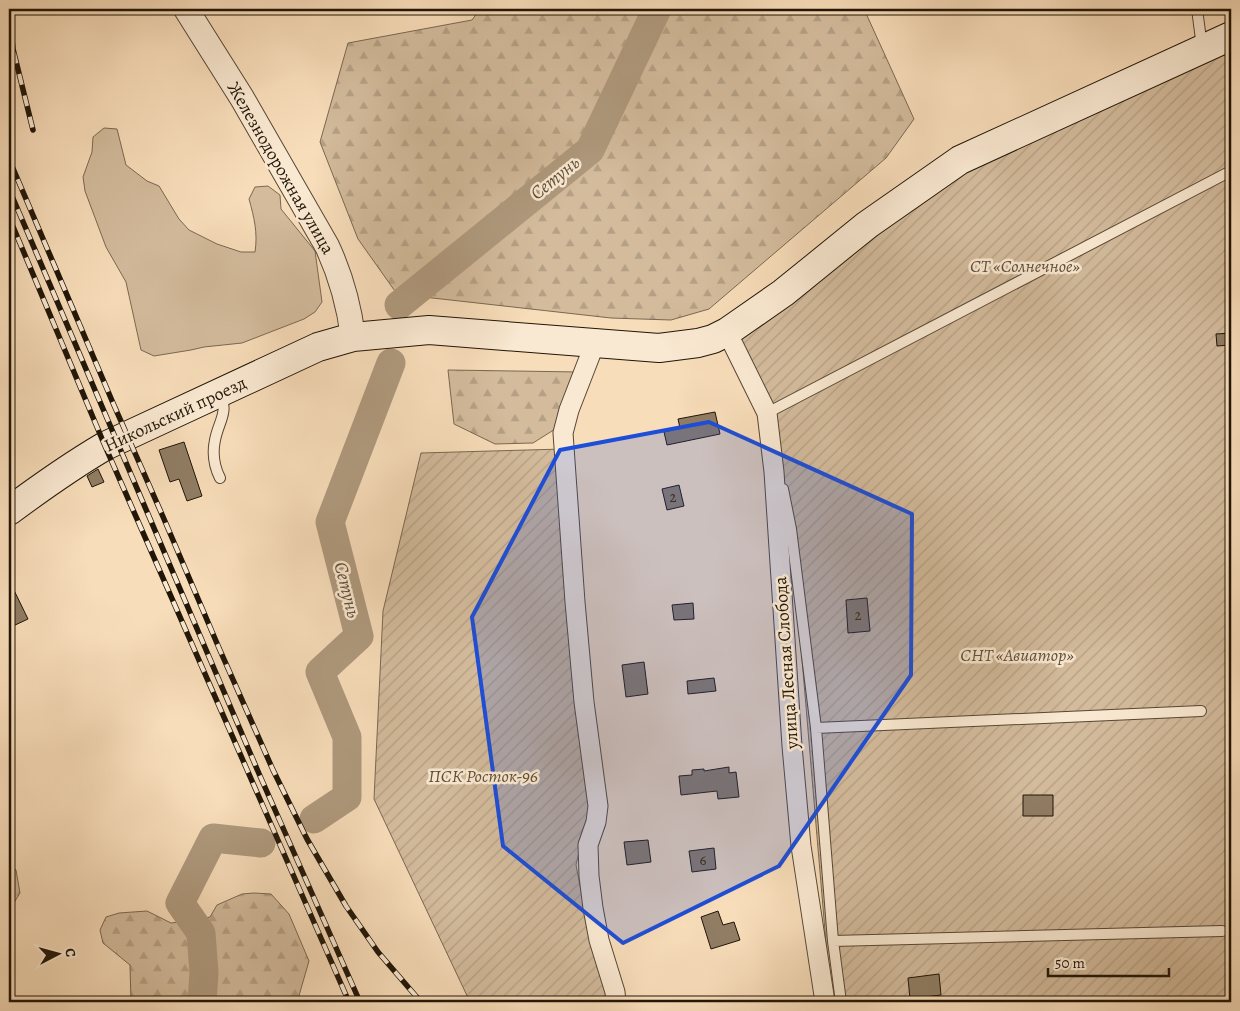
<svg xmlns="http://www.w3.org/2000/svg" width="1240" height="1011" viewBox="0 0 1240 1011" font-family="Alegreya,serif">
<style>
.grass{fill:#d3bb9c;stroke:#7a6852}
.forest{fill:url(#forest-firs);stroke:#7a6852}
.garden{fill:url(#garden-furrows);stroke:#7a6852}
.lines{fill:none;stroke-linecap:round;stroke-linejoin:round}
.river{stroke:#af997d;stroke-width:29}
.building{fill:#907d64;stroke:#201507}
.service-casing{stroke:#564734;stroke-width:12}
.minor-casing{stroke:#564734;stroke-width:21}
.tertiary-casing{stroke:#564734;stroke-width:26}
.secondary-casing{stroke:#201507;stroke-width:30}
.service{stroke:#fae9d2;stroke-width:10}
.minor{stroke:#fae9d2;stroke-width:19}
.tertiary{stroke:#fae9d2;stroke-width:24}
.secondary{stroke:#fae9d2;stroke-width:28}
.rail-casing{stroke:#201507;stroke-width:5.5}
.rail{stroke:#fae9d2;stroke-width:4;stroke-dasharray:11;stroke-linecap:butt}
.marked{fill:#1d4ed8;fill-opacity:0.2;stroke:#1d4ed8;stroke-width:4;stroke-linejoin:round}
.labels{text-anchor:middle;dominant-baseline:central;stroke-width:5;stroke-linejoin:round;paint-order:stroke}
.number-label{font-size:15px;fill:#3c2f1e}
.street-label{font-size:18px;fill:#201507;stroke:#fae9d2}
.park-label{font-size:18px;font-style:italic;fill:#5f4f3b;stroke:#fae9d2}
.water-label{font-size:19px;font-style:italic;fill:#60503c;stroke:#fae9d2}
</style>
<defs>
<pattern id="forest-firs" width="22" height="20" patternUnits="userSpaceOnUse" patternTransform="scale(1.25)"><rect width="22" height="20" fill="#d3bb9c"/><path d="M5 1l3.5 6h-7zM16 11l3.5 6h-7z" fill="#b5a085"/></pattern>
<pattern id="garden-furrows" width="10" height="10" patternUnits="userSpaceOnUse" patternTransform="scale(1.25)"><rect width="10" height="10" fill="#d3bb9c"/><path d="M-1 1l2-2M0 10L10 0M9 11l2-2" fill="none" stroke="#b5a085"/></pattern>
</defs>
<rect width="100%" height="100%" fill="#f8ddba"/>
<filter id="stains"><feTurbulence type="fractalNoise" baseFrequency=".004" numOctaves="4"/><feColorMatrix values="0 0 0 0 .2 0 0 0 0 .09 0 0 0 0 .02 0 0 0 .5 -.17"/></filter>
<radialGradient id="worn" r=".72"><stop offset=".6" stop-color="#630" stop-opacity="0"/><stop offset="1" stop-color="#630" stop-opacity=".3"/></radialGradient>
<!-- grass -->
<path class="grass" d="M104,128l13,1 9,36 21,16 12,5 20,33 10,11 28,14 24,8h14c3,-19 -1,-35 -6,-53l6,-12 13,-1 12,9 1,14 34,42 7,51 -7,10 -11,7 -62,24 -38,4 -13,3 -37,6 -13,-6 -15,-68 -20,-35 -21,-56 -2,-14 9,-25 1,-15z"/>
<!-- forest -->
<path class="forest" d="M480,9h384l50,110 -28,39 -177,151 -38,11 -60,-2 -214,-24 -39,-55 -38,-97 28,-99 124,-23z
M448,370l132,2 -20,54 -27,17 -38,1 -41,-20z
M9,863l7,7 4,23 -8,13 -3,2z
M254,893l17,1 18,20 20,47 -11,38 1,3h-168l-1,-37 -27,-22 -3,-13 6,-13 13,-4 28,-2 24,12 27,-3 12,-3 7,-12 25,-11z"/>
<!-- garden -->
<path class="garden" d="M1231,36v966h-400l-40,-473 -17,-114 -47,-83 233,-172z
M563,449l30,344 -17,72 17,87 18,50h-141l-96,-203 9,-188 38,-158z"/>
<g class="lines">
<!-- river -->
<path class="river" d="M399,305l191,-155 67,-141
M314,819l33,-22v-60l-27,-65 39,-36 -29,-114 61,-159
M202,1002l2,-29 -3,-40 -21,-30 33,-65 48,5"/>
</g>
<!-- building -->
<path class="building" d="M1231,333v12l-14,1 -1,-12z
M715,412l5,22 -53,11 -3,-13 16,-4 -2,-9z
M184,442l18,54 -15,5 -8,-22 -9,3 -11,-32z
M98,469l6,13 -12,5 -5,-11z
M679,485l5,21 -17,4 -5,-21z
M9,580l19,39 -15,7 -4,-8z
M867,598l3,33 -22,2 -2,-33z
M693,603l1,16 -20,1 -2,-15z
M644,662l4,32 -22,3 -4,-32z
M714,678l2,13 -28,3 -1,-13z
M729,767v6l7,-1 3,25 -21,2 -1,-8 -36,4 -2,-19 13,-1v-5l12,-1v2z
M1023,795h30v21h-30z
M648,840l3,22 -24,3 -3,-23z
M714,848l2,21 -24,3 -3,-21z
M718,911l5,14 11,-3 6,18 -29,9 -10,-32z
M939,974l2,21 -31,4 -2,-21z"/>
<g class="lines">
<defs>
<path id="service" d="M1197,9l5,38
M768,416l-1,-3 464,-242
M220,478c-6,-12 -8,-24 -5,-38 4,-20 13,-25 6,-47
M783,489l8,40 25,199 17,213 8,61
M816,728l385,-17
M833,941l389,-10"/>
<path id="minor" d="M727,332l40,81 7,59 18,274 9,100 24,156
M595,343l-26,67 -6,23 12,169 9,100 14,104 -2,16 -8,23 1,31 4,32 6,32 16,52 1,10"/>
<path id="tertiary" d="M186,9l56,89 85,148c14,30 22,59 26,91"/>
<path id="secondary" d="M9,511c31,-23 62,-45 96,-65l213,-99 35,-10 76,-7 230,18 39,-5 15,-4 14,-7 56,-39 84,-68 93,-65 271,-124"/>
</defs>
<!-- service casing -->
<use href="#service" class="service-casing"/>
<!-- minor casing -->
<use href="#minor" class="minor-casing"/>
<!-- tertiary casing -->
<use href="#tertiary" class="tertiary-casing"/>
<!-- secondary casing -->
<use href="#secondary" class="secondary-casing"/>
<!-- service -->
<use href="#service" class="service"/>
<!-- minor -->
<use href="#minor" class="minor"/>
<!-- tertiary -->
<use href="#tertiary" class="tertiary"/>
<!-- secondary -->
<use href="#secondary" class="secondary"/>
<defs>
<path id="rail" d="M9,9l4,40 20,81
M9,159l104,244 51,116 55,129 54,122 34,69 39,67 32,46 43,50
M9,189l251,587 100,226
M9,217l96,229 244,556"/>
</defs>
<!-- rail casing -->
<use href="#rail" class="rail-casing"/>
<!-- rail -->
<use href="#rail" class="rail"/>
</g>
<!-- marked area -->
<path class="marked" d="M709,422l203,92 -1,161 -132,191 -156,77 -120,-97 -31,-229 88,-167z"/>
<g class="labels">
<!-- number labels -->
<g class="number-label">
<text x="673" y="497">2</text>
<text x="858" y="615">2</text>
<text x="703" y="860">6</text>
</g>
<!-- street labels -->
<g class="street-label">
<text transform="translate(281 168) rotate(60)">Железнодорожная улица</text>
<text transform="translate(175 414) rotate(-25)">Никольский проезд</text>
<text transform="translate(786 663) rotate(-94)">улица Лесная Слобода</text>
</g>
<!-- park labels -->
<g class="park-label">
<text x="1025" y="266">СТ «Солнечное»</text>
<text x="1017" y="655">СНТ «Авиатор»</text>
<text x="483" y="776">ПСК Росток-96</text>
</g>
<!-- water labels -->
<g class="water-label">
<text transform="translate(555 178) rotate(-39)">Сетунь</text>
<text transform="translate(347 590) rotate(76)">Сетунь</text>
</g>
</g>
<!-- margin -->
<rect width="1240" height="1011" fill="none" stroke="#f8ddba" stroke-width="30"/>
<rect x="10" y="10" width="1220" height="991" fill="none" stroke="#201507" stroke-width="2.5"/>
<rect x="15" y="15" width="1210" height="981" fill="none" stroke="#201507"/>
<!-- north arrow -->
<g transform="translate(58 954) rotate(84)" stroke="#fae9d2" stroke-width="4" paint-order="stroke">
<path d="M0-4L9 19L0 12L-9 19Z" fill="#201507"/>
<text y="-8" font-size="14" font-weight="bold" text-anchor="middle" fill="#201507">С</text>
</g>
<!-- scale -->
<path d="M1048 968v8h121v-8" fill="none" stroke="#201507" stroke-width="2.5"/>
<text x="1055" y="968" font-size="15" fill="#201507" stroke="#fae9d2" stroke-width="4" paint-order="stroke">50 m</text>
<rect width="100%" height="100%" filter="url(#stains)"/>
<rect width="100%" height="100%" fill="url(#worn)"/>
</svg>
